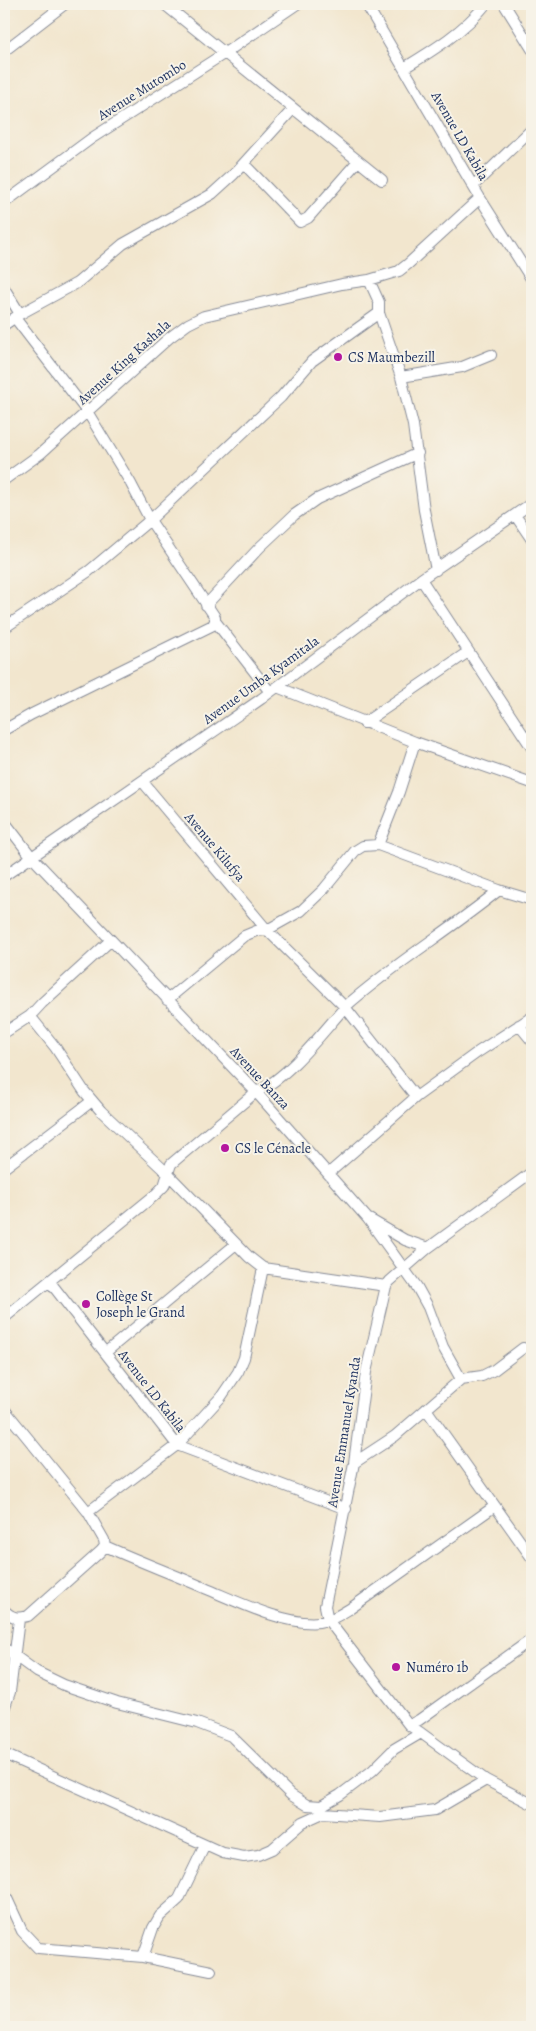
<svg xmlns="http://www.w3.org/2000/svg" width="536" height="2031" viewBox="0 0 536 2031" font-family="Alegreya,serif">
<style>
.lines{fill:none;stroke-linecap:round;stroke-linejoin:round}
.street-casing{stroke:#868a96;stroke-width:12}
.street{stroke:#fff;stroke-width:10}
.poi-dot{fill:#b5179e;stroke:#f7f3e8;stroke-width:2}
.labels{text-anchor:middle;dominant-baseline:central;stroke-width:4;stroke-linejoin:round;paint-order:stroke}
.street-label{font-size:14px;fill:#1b2f5e;stroke:#f7f3e8}
.poi-label{font-size:14px;fill:#1b2f5e;stroke:#f7f3e8;text-anchor:start}
</style>
<rect width="100%" height="100%" fill="#f7f3e8"/>
<filter id="ink" filterUnits="userSpaceOnUse"><feTurbulence type="fractalNoise" baseFrequency=".02" numOctaves="2"/><feDisplacementMap in="SourceGraphic" scale="10" xChannelSelector="R" yChannelSelector="G"/><feConvolveMatrix kernelMatrix="1 2 1 2 8 2 1 2 1" color-interpolation-filters="sRGB"/></filter>
<filter id="wash" filterUnits="userSpaceOnUse"><feTurbulence type="fractalNoise" baseFrequency=".0096" numOctaves="4" result="noise"/><feDisplacementMap in="SourceGraphic" scale="20" xChannelSelector="R" yChannelSelector="G"/><feGaussianBlur stdDeviation="1.12" result="paint"/><feColorMatrix in="noise" values="0 0 0 0 0 0 0 0 0 0 0 0 0 0 0 0 0 1.4 0 .05"/><feComposite in="paint" operator="in"/></filter>
<g filter="url(#wash)">
<rect width="100%" height="100%" fill="#f2e6ce"/>
</g>
<g filter="url(#ink)">
<g class="lines">
<defs>
<path id="street" d="M164,4l218,176
M366,4l114,194 52,82
M504,4l28,45
M4,51l61,-47
M404,68c30,-18 60,-37 82,-64
M244,164l56,58 8,-4 50,-57
M474,185l58,-56
M4,203l88,-65 133,-85 72,-49
M4,288l16,26
M379,313l22,64 12,48 11,85 12,60
M4,325l16,-11 57,-31 46,-39 89,-50 22,-20 59,-65
M401,377l61,-10 29,-12
M4,480l36,-26 129,-116 19,-14 16,-8 138,-32 27,-4
M515,515l17,25
M421,579l111,169
M206,605l54,-58 34,-32 23,-16 101,-46
M215,621l55,71
M4,628l85,-57 61,-51 131,-123 31,-36 67,-48v-11l-10,-22 30,-9 9,-7 72,-66
M277,687l138,55 117,41
M364,723l104,-71
M4,730l28,-16 181,-89 2,-4v-4l-65,-97 -20,-38 -42,-69 -73,-95
M415,742l-16,50 -21,53 121,45
M142,781l125,149 34,-19 23,-22 31,-38 8,-5 15,-1
M4,821l27,35 225,236 112,127 49,68 11,20 15,40 18,32
M4,876l257,-177 160,-120 111,-76
M167,1000l77,-64 12,-5 11,-1 78,77c48,-43 104,-76 154,-117l33,10
M30,1016l25,31 29,44 17,20 66,62 82,84 14,11 123,18
M519,1025l13,16
M4,1033l26,-17 12,-13 68,-62
M4,1168l88,-67
M329,1173l87,-76 62,-45 54,-35
M369,1219l36,21 23,8
M50,1282l127,163 169,64
M4,1318l151,-123 9,-9 7,-22 85,-72c32,-14 65,-58 89,-85l71,90
M106,1352l130,-108
M4,1409l84,103
M426,1409l106,149
M354,1463l41,-27 66,-57 21,-3 12,-6 29,-22
M105,1546c33,15 68,28 102,43 29,12 80,37 112,33 12,-1 22,-8 32,-14l144,-102
M4,1610c8,8 13,9 24,6l73,-65 4,-5 -1,-6 -16,-28 89,-67 44,-48 17,-25 6,-14 19,-90
M4,1648l33,24 27,13 53,18 80,20 34,13 60,59 16,10 14,1 19,-11 32,-24 22,-22 27,-16 65,47 44,23
M4,1709l6,-17 9,-73
M409,1725l10,-5 113,-81
M421,1733l-12,-8 -81,-105 -3,-14 29,-143 12,-91 20,-86 4,-5 38,-33 104,-76
M4,1754l219,99 21,4 14,-2 14,-6 31,-27 20,-9 57,4 55,-7 51,-30
M4,1892l18,39 16,17 105,9 68,14
M143,1957l10,-29 7,-12 19,-17 26,-54"/>
</defs>
<!-- street casing -->
<use href="#street" class="street-casing"/>
<!-- street -->
<use href="#street" class="street"/>
</g>
</g>
<!-- markers -->
<g class="poi-dot">
<circle cx="338" cy="357" r="5"/>
<circle cx="225" cy="1148" r="5"/>
<circle cx="86" cy="1304" r="5"/>
<circle cx="396" cy="1667" r="5"/>
</g>
<g class="labels">
<!-- street labels -->
<g class="street-label">
<text transform="translate(142 90) rotate(-32)">Avenue Mutombo</text>
<text transform="translate(460 136) rotate(60)">Avenue LD Kabila</text>
<text transform="translate(124 362) rotate(-42)">Avenue King Kashala</text>
<text transform="translate(261 680) rotate(-36)">Avenue Umba Kyamitala</text>
<text transform="translate(215 847) rotate(50)">Avenue Kilufya</text>
<text transform="translate(260 1078) rotate(47)">Avenue Banza</text>
<text transform="translate(152 1391) rotate(52)">Avenue LD Kabila</text>
<text transform="translate(344 1432) rotate(-81)">Avenue Emmanuel Kyanda</text>
</g>
<!-- poi labels -->
<g class="poi-label">
<text x="348" y="357">CS Maumbezill</text>
<text x="235" y="1148">CS le Cénacle</text>
<text x="96" y="1296">Collège St<tspan x="96" dy="16">Joseph le Grand</tspan></text>
<text x="406" y="1667">Numéro 1b</text>
</g>
</g>
<!-- margin -->
<rect width="536" height="2031" fill="none" stroke="#f7f3e8" stroke-width="20"/>
</svg>
